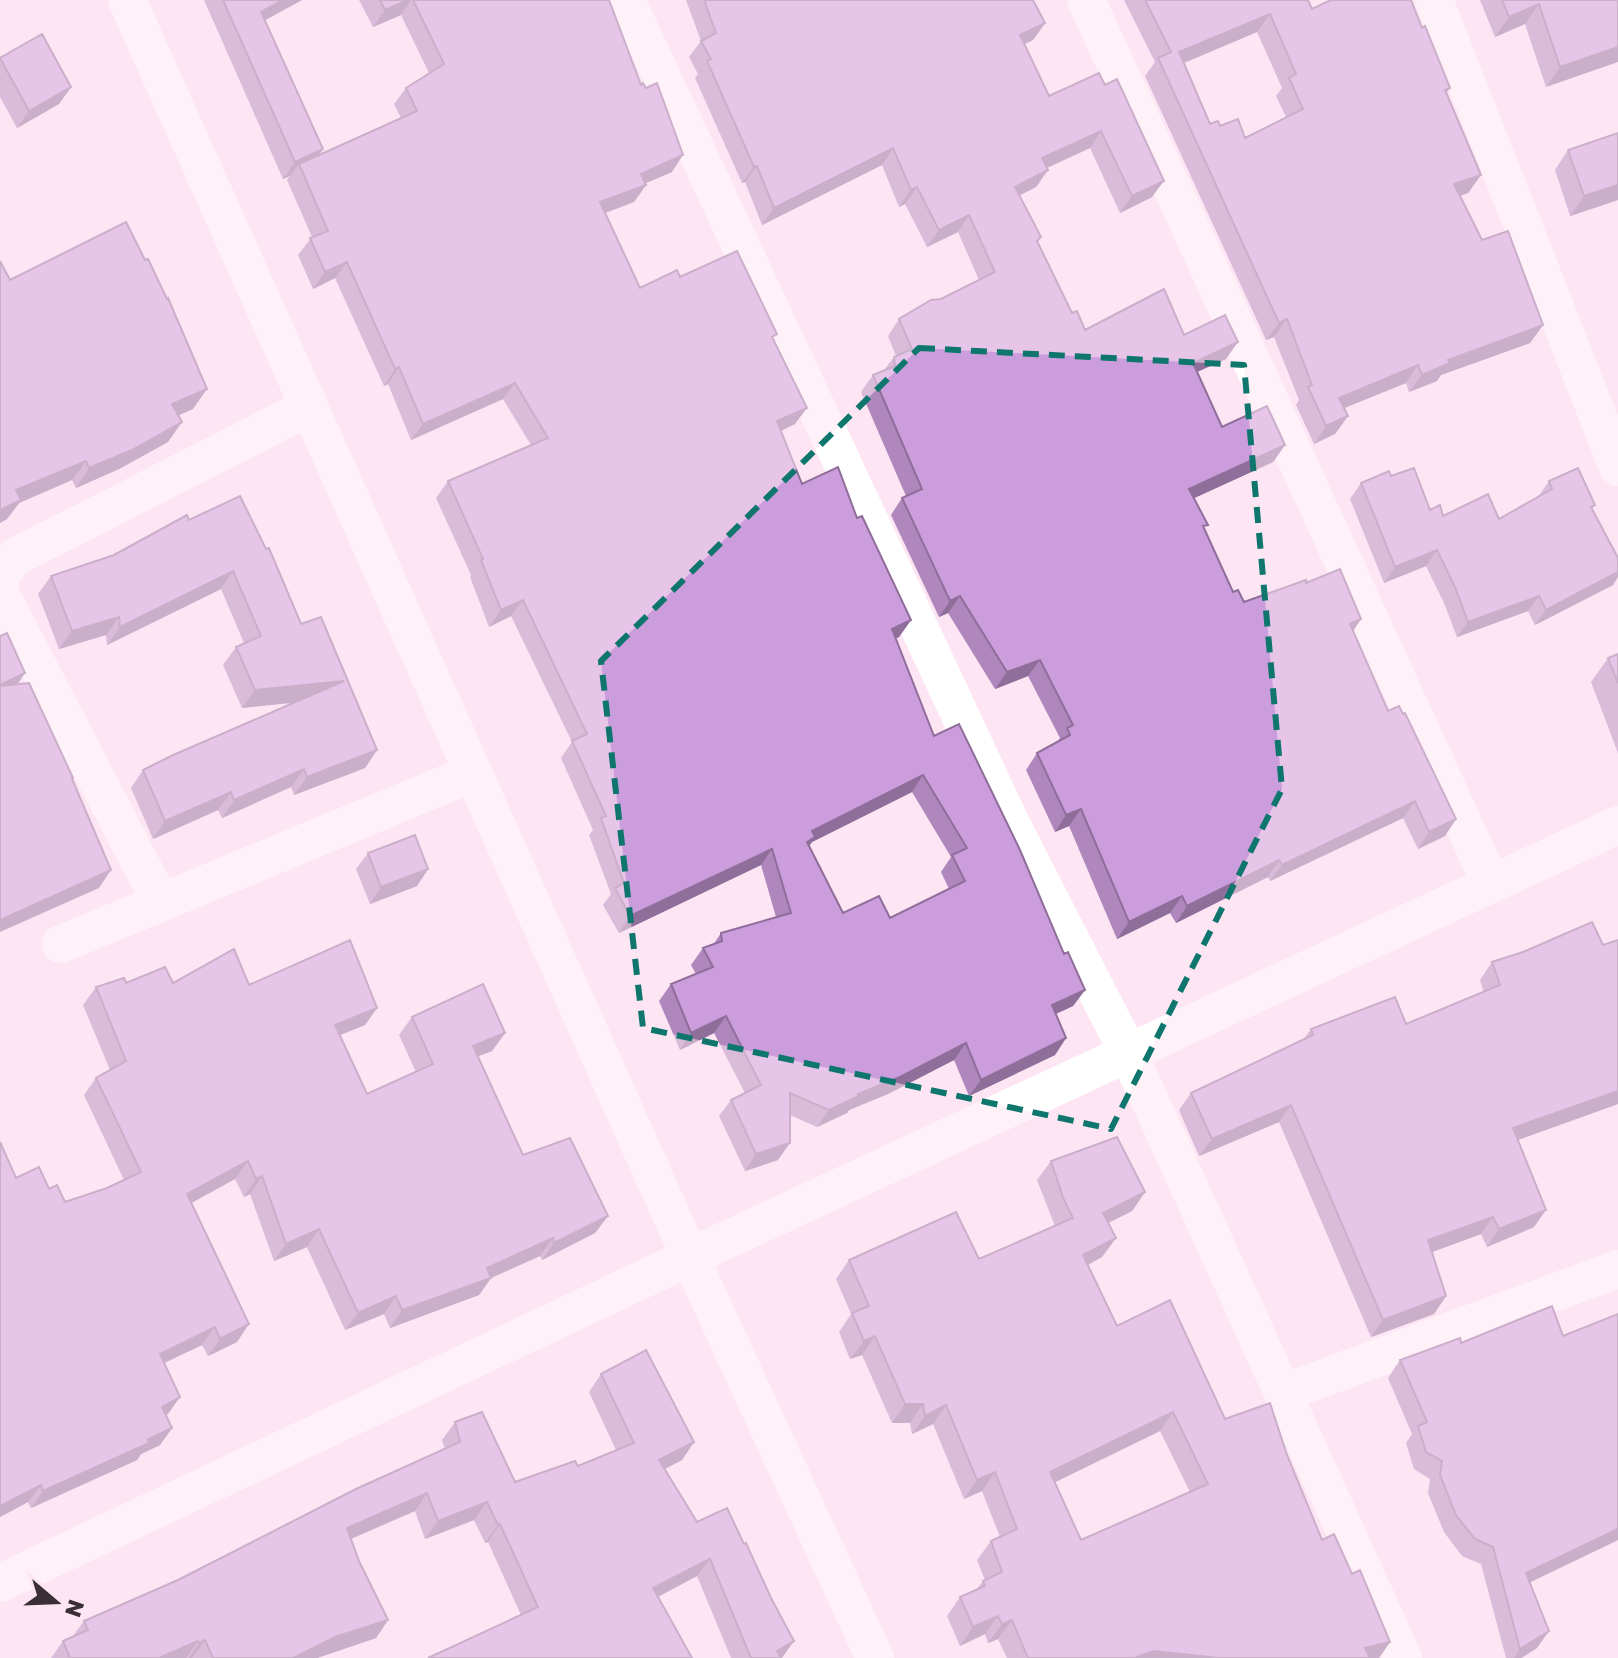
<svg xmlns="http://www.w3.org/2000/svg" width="1618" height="1658" viewBox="0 0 1618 1658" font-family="'Golos Text',sans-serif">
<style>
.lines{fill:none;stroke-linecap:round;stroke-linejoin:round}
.street{stroke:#fff;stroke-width:38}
.wall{fill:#af87bd;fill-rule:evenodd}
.shaded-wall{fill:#8f6e9a}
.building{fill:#cc9ddc;stroke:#8f6e9a;stroke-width:2;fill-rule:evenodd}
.marked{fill:none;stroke:#0f766e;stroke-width:6;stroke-dasharray:16 10;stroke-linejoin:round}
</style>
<rect width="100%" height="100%" fill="#fde5f3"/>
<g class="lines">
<!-- street -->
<path class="street" d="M127,0l563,1257 185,401
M626,0l384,822 118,230 275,606
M1086,0l405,884
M1434,0l184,467
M0,575l15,-18 294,-150
M0,586v7l161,310
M61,944l412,-171
M1283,1393l335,-124
M0,1583l690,-326 928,-432"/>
</g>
<!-- wall -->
<path class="wall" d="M204,0h98l-37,20 58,129 -4,6 82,-37 -7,-14 12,-16 23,-15 -28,-58 -28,12 -14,-27h250l63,172 -27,11 1,2 -12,17 -29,11 35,75 40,-11 93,63 22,84 -14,7 21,53 55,34 54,102 -12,17 -3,1 38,98 151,254 -12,16 -17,8 10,24 -11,17 -86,41 -15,-36 -66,34 -39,16 -2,3 -30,14 -27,-12 -12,45 -33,11 -26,-55 12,-16 14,-7 -31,-60 -34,17 -21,-49 12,-17 25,-10 -5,-9 12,-17 10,-3 8,-12 55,-16 -15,-52 -142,68 -16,-28 8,-11 -22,-59 4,-5 -32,-72 11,-16 -61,-126 -22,11 -19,-50 1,-2 -35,-77 12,-17 83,-36 -28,-46 -92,41 -23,-56 -4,2 -49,-108 -22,11 -15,-34 14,-18 -25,-57 3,-4 -7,3zM912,792l39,65 -10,15 8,17 -59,29 -47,-5 -34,-67 3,-4z
M686,0h347l12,23 -12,17 -9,4 25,52 50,-23 53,124 -32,16 -30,-65 -43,20 1,2 -12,17 -16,8 17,47 35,71 13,17 99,5 42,24 -29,13 25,55 63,18 -12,17 -79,36 10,31 29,63 11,10 62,-19 47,48 35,80 68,108 -11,17 -27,13 -15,-31 -133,63 -2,-4 -92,46 -6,-10 -53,26 -48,-113 -14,6 -29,-62 11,-17 20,-11 3,-4 -32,-62 -33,13 -47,-76 -9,4 -48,-102 11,-17 4,-2 -45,-104 12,-17 11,-5 10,-13 2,-1 -8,-20 11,-17 80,-39 -21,-48 -31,15 -22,-43 -6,3 -17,-42 -120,60 -17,-43 -3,1 -47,-105 3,-4 -9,-17 12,-16z
M1124,0h184l4,9 110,19 28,60 -4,6 35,81 -13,18 -8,3 22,44 61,85 -13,18 -89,32 -4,6 -28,11 -3,-9 -62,25 4,8 -13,18 -21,10 -18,-39 3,-5 -25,-63 -8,3 -121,-264 10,-14zM1257,32l25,56 -6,8 10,21 -41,21 -25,-12 -10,-2 -26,-61z
M1480,0h138l-72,87 -21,-63 -30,13z
M0,58l71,29 -12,17 -42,24 -17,-31z
M1568,150l50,50 -48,16 -15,-46z
M0,261l10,19 183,129 -15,6 -10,27 -49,27 -43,19 -4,-8 -53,23 -12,16 -7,4z
M1391,476l39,34 13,6 56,3 39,-22 11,-16 46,24 -3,4 21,76 -78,40 -7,-14 -71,26 -13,-34 -18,-37 -42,17 -34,-84 11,-16z
M189,520l112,104 76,126 -12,18 -71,27 -3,-8 -69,31 -4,-8 -65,29 -22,-51 12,-18 150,-68 -51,6 -19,-43 13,-18 8,-4 -23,-54 -114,56 -1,-10 -47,14 -21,-55 13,-18 63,-21z
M1618,654v99l-27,-71 17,-24z
M368,853l60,16 -11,17 -47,18 -14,-35z
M1492,962l126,142 -100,36 16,87 -47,20 -6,-13 -49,18 14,44 -12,18 -63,23 -92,-215 -80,34 -20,-46 12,-17 112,-53 8,-11 95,-5 78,-32 -4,-12z
M126,983l123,2 128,23 -12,17 -25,10 27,59 49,-22 -17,-37 13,-18 93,16 -13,18 -14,5 45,99 85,61 -13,17 -53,27 -2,-4 -49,22 -12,17 -89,33 -6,-14 -39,16 -38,-83 -33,14 -24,-67 -6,3 -9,-18 -44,24 46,139 -29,14 -6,-11 -38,18 16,34 -14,18 6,13 -12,17 -19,9 -4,6 -106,48 -3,-6 -28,15v-375l16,36 33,11 16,13 42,-14 17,-8 -40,-85 12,-17 14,-8 -27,-65 13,-18z
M1051,1161l94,31 -13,19 -24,12 8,15 -14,19 -14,8 29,61 108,93 62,36 35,85 30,34 38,68 -11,16h-372l-9,-19 -10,4 -3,-9 -25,12 -13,-30 13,-19 16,-7 7,-9 2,-1 -8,-20 14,-19 9,-4 -18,-46 -18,8 -31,-75 -21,10 -2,-11h-18l-30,-68 -12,4 -11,-27 12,-18 -15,-35 13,-19 130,-1 76,-33 -18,-46zM1160,1431l30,61 -109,48 -26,-58z
M1618,1314v226l-88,42 7,66 -16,10h-15l-25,-94 -19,-8 -18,-24 -16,-39 2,-14 -16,-10 -8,-26 6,-9 -24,-56 12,-18 61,-17 102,-7z
M601,1374l93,68 -12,18 -17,9 117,189h-51l-34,-82 -39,21 -137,18 -33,-73 -3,1 -11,-23 -49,19 -10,-28 -64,27 8,23 29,59 -12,18 -59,20h-266l12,-17 10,-5 11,-15 94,-41 267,-131 -3,-9 13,-18 60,60 63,-16 38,-16 -27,-58z"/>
<!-- shaded-wall -->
<path class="shaded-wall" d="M283,0h19l-53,29 12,-17z
M408,0h3l-10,15 -28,12 12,-17z
M1539,4l-14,20 -30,13 14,-20z
M1270,14l-13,18 -90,38 12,-18z
M1045,23l-12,17 -25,12 12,-17z
M1618,47v15l-72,25 14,-20z
M71,87l-12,17 -42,24 12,-17z
M1101,131l-11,17 -59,27 11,-17z
M893,148l-11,17 -120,60 12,-17z
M323,149l-12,17 -12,-2 -9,12 -7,3 12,-17z
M683,155l-11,17 -42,18 11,-16z
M757,166l-12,16 -3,1 12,-16z
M1048,170l-12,17 -33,17 12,-17z
M1481,175l-13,18 -27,9 13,-18z
M1164,181l-12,16 -32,16 12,-17z
M646,185l-12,17 -45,17 11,-17z
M1618,185v15l-48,16 14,-20z
M917,187l-12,17 -6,3 12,-17z
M969,215l-11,17 -31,15 12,-17z
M347,262l-12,16 -22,11 12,-17z
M1287,319l-13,18 -8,3 13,-17z
M1543,325l-13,18 -89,32 -4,6 -28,11 13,-17 26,-15z
M1238,342l-12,17 -45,20 12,-16z
M1418,365l-12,18 -79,32 12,-17z
M399,367l-11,17 -4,2 11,-17z
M515,383l-12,16 -92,41 12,-16z
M207,389l-14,20 -34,15 13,-20z
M807,408l-12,16 -30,14 12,-17z
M1348,416l-13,18 -21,10 12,-18z
M182,422l-14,20 -49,27 -43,19 13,-20z
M1285,445l-12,17 -96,44 12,-17z
M86,461l-14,19 -53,23 -12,16 -7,4v-13l16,-20z
M1437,550l-11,16 -42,17 11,-16z
M233,571l-12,18 -114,56 13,-18z
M1618,572v5l-5,8 -78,40 11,-15z
M960,596l-12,17 -9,4 11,-16z
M1539,596l-11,15 -71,26 11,-15z
M523,600l-12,16 -22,11 12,-17z
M119,617l-13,18 -47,14 13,-18z
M1361,619l-11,17v-12z
M911,620l-12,17 -18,9 11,-17z
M1040,660l-12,16 -33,13 12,-17z
M25,673l-12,18 -13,-6z
M344,681l-13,18 -89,9 13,-18z
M377,750l-12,18 -71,27 13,-18z
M304,769l-13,18 -69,31 12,-18z
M923,775l-11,17 -100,50 -9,12 -8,4 17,-27z
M231,792l-13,18 -65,29 12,-18z
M1415,801l-12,17 -133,63 12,-16z
M1081,809l-12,17 -14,6 11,-17z
M1456,819l-11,17 -27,13 11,-17z
M772,849l-11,16 -142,68 11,-17z
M1279,860l-11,17 -92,46 11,-17z
M428,869l-11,17 -47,18 11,-17z
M111,870l-12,18 -99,44v-12z
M1182,896l-12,17 -53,26 12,-17z
M1085,990l-12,16 -33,15 12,-16z
M377,1008l-12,17 -42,17 12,-17z
M726,1016l-12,17 -34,17 11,-17z
M505,1033l-13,18 -31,12 12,-17z
M1066,1038l-11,17 -86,41 12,-16z
M966,1043l-12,17 -66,34 -39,16 -2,3 -30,14 12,-17 29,-16z
M1618,1091v13l-117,42 12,-18z
M1291,1105l-12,17 -80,34 13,-17z
M790,1143l-12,17 -33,11 11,-17z
M248,1161l-13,18 -60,33 12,-18z
M262,1176l-12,18 -6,3 12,-18z
M1145,1192l-13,19 -42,21 13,-19z
M1546,1210l-12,17 -47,20 12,-18z
M608,1216l-13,17 -53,27 12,-17z
M1493,1217l-12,17 -65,24 12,-18z
M319,1229l-12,18 -33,14 12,-17z
M553,1238l-13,18 -49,22 -12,17 -89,33 12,-18 85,-42z
M1116,1238l-14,19 -32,17 13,-19z
M396,1296l-12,18 -39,16 13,-17z
M1446,1296l-12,18 -63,23 12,-17z
M249,1324l-12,18 -29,14 12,-17z
M215,1327l-13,18 -55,26 13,-17z
M875,1336l-13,19 -12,4 14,-18z
M180,1397l-12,17 -18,10 12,-17z
M905,1404h18l-13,19h-18z
M946,1405l-13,19 -21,10 13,-18z
M1173,1412l-13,19 -123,60 13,-19z
M172,1428l-12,17 -19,9 -4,6 -106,48 12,-17z
M694,1442l-12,18 -35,18 12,-18z
M995,1472l-13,19 -18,8 13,-19z
M41,1485l-13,17 -28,15v-11z
M427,1493l-12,18 -80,35 12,-18z
M487,1502l-13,18 -49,19 13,-18z
M500,1524l-12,18 -3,1 13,-18z
M1618,1529v11l-104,50 12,-17z
M710,1559l-13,17 -57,30 13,-18z
M998,1616l-13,18 -25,12 13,-19z
M388,1620l-12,18 -59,20h-24l42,-21z
M1012,1620l-14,19 -10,4 14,-19z
M1549,1631l-12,17 -16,10h-7l6,-9z
M205,1640l-13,18h-3l10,-15z
M198,1641l-12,17h-27z
M794,1641l-12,17 -5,-7z
M1390,1642l-11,16h-21l7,-10z
M1154,1651l65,7h-85z"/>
<!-- building -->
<path class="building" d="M223,0h60l-22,12 62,137 -28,13z
M380,0h28l-23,10z
M413,0h196l32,85 2,-2 3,5 11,-5 26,72 -42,19 5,11 -46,17 40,86 37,-18 3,7 57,-26 40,83 -5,3 35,71 -30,13 25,63 36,-17 19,51 5,-2 49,104 -19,9 42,107 25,-12 61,126 44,104 4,-2 17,38 -33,15 14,33 -85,42 -15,-37 -66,34 -42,17 1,2 -30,14 -39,-17v50l-34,11 -25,-54 30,-15 -35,-69 -35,17 -20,-49 42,-17 -10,-19 19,-7 -1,-8 70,-20 -19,-64 -142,67 -15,-28 9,-5 -23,-65 5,-2 -34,-75 15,-7 -64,-134 -22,10 -20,-50 2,-1 -35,-78 100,-43 -33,-55 -92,41 -24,-57 -4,2 -48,-107 -22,10 -15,-34 18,-7 -29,-67 118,-53 -11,-23 38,-24zM923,775l44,73 -15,7 13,26 -75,37 -11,-22 -36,17 -36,-71 8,-5 -3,-6z
M704,0h329l12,23 -25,12 29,61 50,-23 6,12 12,-6 47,102 -32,15 -31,-65 -59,27 6,12 -33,17 26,50 -4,4 35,72 5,-2 8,19 79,-41 20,46 41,-20 13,27 -45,21 29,64 45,-21 18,39 -96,44 19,36 -5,1 30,66 5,-2 6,12 62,-22v3l34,-14 21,50 -11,5 38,87 11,-5 4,8 2,-1 51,106 -27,13 -14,-31 -133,64 -3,-5 -92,46 -5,-10 -53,26 -48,-113 -15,6 -29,-62 33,-18 -3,-7 6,-3 -33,-65 -33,12 -47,-76 -10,5 -48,-103 20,-9 -49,-114 22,-9 -1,-9 18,-8 -13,-30 32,-19 10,-1 54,-27 -26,-57 -30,15 -22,-43 -6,3 -18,-42 -119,60 -17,-42 -3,1 -47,-106 4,-2 -10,-18 15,-8z
M1145,0h163l4,9 19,-9h80l11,28 3,-2 25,62 -5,2 36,85 -27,9 28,56 26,-9 35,94 -95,35 2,3 -28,12 -4,-10 -79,33 9,18 -22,10 -18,-39 4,-2 -25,-66 -8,4 -121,-265 13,-6zM1270,14l26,60 -7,4 14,31 -58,29 -7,-19 -18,7 -2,-5 -8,3 -31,-72z
M1502,0h116v47l-58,20 -21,-63 -30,13z
M42,34l29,53 -42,24 -29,-53z
M1618,133v52l-34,11 -16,-46z
M126,222l19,38 3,-1 19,40 1,-1 39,91 -35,15 10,18 -50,28 -43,18 -3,-7 -70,29 5,10 -21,10v-249l10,19z
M1414,468l16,42 10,-5 3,11 45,-22 11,25 53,-30 -3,-8 29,-13 17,37 -4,2 27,51v14l-72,38 -7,-14 -71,26 -13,-35 -18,-37 -42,17 -34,-84 28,-12 2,5z
M240,496l26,53 3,-1 32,76 20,-7 56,133 -70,27 -3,-8 -70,31 -3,-8 -66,29 -22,-51 28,-14 173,-75 -89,9 -19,-43 25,-11 -28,-65 -113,56 -1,-10 -47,14 -21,-55 63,-21 73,-40 2,5z
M7,633l18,40 -25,12v-49z
M1618,654v29l-10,-25z
M29,683l44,95 -1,1 39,91 -111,50v-234z
M415,835l13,34 -47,18 -13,-34z
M1592,922l11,23 15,-5v151l-105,37 33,82 -47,19 -6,-12 -65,23 18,56 -63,24 -92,-215 -79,34 -21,-46 122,-58 -2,-6 84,-32 11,27 94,-39 -8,-23 31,-10z
M350,940l27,68 -42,17 32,69 66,-30 -21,-47 71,-33 22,49 -32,13 50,109 47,-17 38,78 -54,27 -1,-5 -66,30 4,10 -89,32 -6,-14 -38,17 -39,-84 -33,15 -24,-68 -6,3 -8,-18 -61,33 62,130 -29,15 -5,-12 -55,27 20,43 -18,10 10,21 -24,11 1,4 -106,48 -2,-6 -41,21v-364l16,36 23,-11 10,22 8,-4 8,17 42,-14 34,-16 -45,-94 30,-17 -30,-74 28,-9 2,5 39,-16 8,16 61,-34 15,36z
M1117,1137l28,55 -42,21 13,25 -33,17 34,71 53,-26 55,119 45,-16 17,52 35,85 12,-6 18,40 8,-4 30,72 -25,6 5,10h-151l-65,-7 -20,7h-106l-16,-38 -10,4 -4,-8 -25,11 -13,-30 25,-11 -2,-5 19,-9 -11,-31 26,-12 -22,-57 -18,8 -31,-75 -21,11 -2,-12h-18l-30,-68 -11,5 -12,-28 17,-7 -20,-46 107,-48 23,47 94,-41 -9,-18 -13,-39zM1173,1412l35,72 -127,56 -31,-68z
M1552,1306l11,30 55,-22v215l-92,44 23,58 -29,18 -27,-102 -18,-8 -19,-24 -16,-40 2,-14 -16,-9 -8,-26 9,-4 -27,-62 60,-22 1,5z
M646,1350l48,92 -35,18 38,62 30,-14 17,36 2,-1 25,55 23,43 -17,10 4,7h-30l-41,-99 -57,29 39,70h-264l110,-51 -38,-83 -2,1 -11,-23 -49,19 -11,-28 -80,35 12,33 29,59 -53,17 -42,21h-80l-8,-18 -6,3 -1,-2 -39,17h-89l-7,-17 25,-11 -4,-9 94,-41 178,-91 104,-47 -5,-20 27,-10 33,70 60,-21 3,5 56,-23 -33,-69z"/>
<!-- marked area -->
<path d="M0 0H1618V1658H0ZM919,348l325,17 38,424 -171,340 -468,-101 -42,-367z" fill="#fde5f3" fill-opacity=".55" fill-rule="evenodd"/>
<path class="marked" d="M919,348l325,17 38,424 -171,340 -468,-101 -42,-367z"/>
<!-- north arrow -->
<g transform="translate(56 1602) rotate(109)" stroke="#fde5f3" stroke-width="6" paint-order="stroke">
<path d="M0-6L14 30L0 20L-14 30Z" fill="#3a2f36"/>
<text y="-12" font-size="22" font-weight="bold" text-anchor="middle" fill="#3a2f36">N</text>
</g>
</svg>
